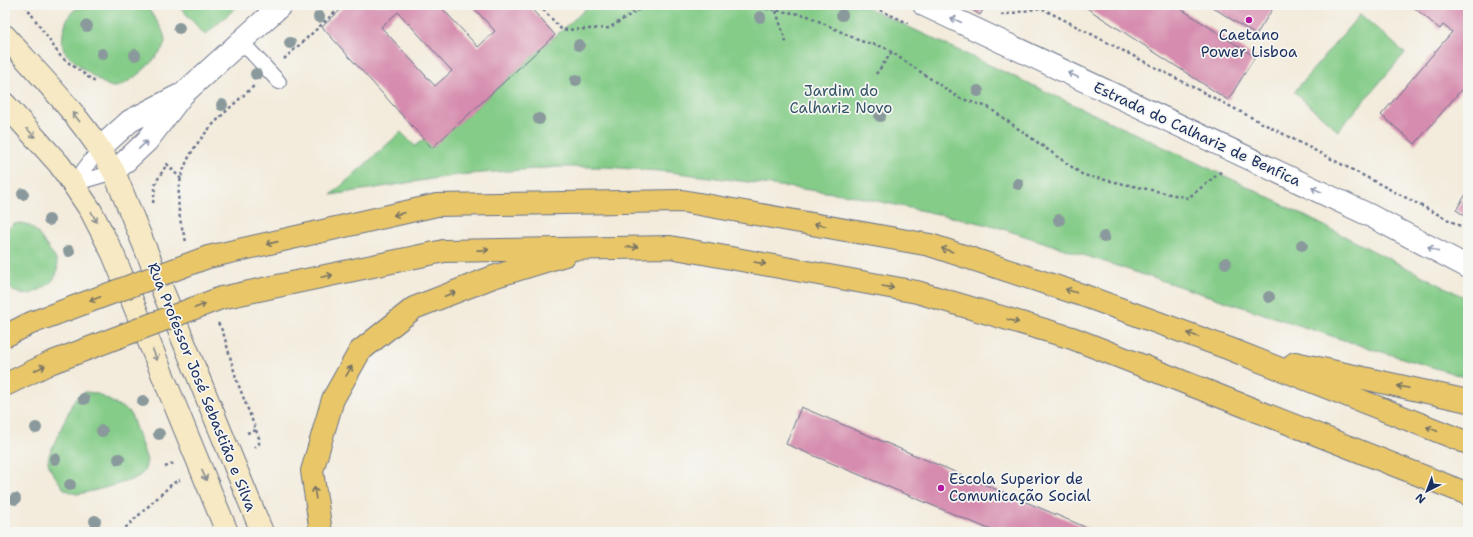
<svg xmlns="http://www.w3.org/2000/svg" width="1473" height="537" viewBox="0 0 1473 537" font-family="'Shantell Sans',sans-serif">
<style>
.green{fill:#84cc88;stroke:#507e73}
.building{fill:#d68cae;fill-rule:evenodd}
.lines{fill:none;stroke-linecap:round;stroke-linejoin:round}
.lane-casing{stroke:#67718a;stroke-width:16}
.street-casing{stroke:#67718a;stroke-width:24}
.secondary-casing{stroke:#67718a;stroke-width:24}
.highway-casing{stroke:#67718a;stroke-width:24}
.path{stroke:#67718a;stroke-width:2.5;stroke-dasharray:3 3;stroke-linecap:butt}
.lane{stroke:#fff;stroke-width:14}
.street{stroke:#fff;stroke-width:22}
.secondary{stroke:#f6e9c3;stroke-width:22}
.highway{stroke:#e9c769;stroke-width:22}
.highway-bridge-casing{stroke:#67718a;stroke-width:24;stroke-linecap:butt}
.highway-bridge{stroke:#e9c769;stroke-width:22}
.tree{fill:#8a999c}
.oneway{stroke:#8d97ae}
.oneway2{stroke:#888c90}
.oneway3{stroke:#787363}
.poi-dot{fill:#b5179e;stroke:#f6f6f2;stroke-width:1.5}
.labels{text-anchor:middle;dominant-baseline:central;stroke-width:3.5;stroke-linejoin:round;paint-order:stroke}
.poi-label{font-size:15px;fill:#1b2f5e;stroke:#f6f6f2}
.park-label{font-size:15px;fill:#355668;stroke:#f6f6f2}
.street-label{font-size:15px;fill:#1b2f5e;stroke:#f6f6f2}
</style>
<rect width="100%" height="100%" fill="#f6f6f2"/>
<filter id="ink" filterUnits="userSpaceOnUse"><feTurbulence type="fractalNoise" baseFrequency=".025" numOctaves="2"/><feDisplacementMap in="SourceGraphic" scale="8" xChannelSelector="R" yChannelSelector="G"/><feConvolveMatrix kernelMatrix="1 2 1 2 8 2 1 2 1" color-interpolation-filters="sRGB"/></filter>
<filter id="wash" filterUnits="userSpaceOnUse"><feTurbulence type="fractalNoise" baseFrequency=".012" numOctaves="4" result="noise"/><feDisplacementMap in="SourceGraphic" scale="16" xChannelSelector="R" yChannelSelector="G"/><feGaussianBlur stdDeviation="0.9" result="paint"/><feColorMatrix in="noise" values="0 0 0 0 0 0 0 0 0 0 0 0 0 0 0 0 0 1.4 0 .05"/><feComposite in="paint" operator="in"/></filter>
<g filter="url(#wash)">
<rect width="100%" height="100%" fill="#f3ebdb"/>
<!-- green -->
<path class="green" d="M87,5h59c6,10 18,23 19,35 1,13 -39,49 -52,47 -10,-1 -42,-27 -49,-36 -4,-10 0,-31 8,-39 4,-4 10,-5 15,-7z
M178,5h61l-34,30z
M590,5h272l378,178 228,116v79l-112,-34 -362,-118 -145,-31 -179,-23 -63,-5h-48l-102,8 -126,20 70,-63 14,14 9,-7 8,8z
M1360,14l45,39 -67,78 -44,-39z
M19,223c14,0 20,12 27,22 4,6 10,12 11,19 4,17 -18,28 -32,31l-12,-4 -8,-8v-51l7,-7z
M85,392l11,1 34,19 17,48c-1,6 -2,12 -8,16 -6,5 -55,18 -63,18l-12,-5 -14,-20 -2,-7 1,-7 24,-53 5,-6z"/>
<g id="blocks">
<!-- building -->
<path class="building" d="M346,5h93l39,42 17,-16 -24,-26h57l27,30 -123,113 -110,-121zM398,12l54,59 -17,15 -54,-59z
M965,5h21l-6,10z
M1082,5h93l80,52 -27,43z
M1209,5h66l-19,30z
M1411,5l57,1v76l-53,62 -34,-29 71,-83 -9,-7 -3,4z
M1468,191v27l-12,-8z
M801,407l296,125h-101l-210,-88z"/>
</g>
</g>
<g filter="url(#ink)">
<use href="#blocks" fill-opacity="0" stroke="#67718a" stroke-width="1"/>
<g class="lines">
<defs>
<path id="lane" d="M241,41l38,41
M73,184l27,-36
M73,184l41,-12"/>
<path id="street" d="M924,5l445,210 99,52
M100,148l30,-27 48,-25
M114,172l33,-31 36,-47 98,-89"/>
<path id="secondary" d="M5,36c39,44 80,85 109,136l148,360
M5,104l54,60 14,20 18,27 22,43 114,278"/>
<path id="highway" d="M437,205l245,-4 248,44 155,51 145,53 238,94
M444,251l226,-4 247,45 155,46 396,156
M1295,363l173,38
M321,532l-9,-61 21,-72 27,-48 54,-43 79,-31 72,-22"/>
</defs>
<!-- lane casing -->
<use href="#lane" class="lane-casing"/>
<!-- street casing -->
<use href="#street" class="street-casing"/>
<!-- secondary casing -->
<use href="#secondary" class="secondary-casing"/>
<!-- highway casing -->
<use href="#highway" class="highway-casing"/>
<!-- path -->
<path class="path" d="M25,5l36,52 34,25
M539,5l23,25 47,-2 37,-23
M742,5l64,10 54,26 24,6 75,51 29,9 95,68 105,23 34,-27
M869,5l39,18
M776,11l11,34
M1001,15l40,-7 427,222
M284,59l59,-54
M876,74l16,-22
M153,203l3,-21 11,-18 14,15
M186,241c-26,-75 19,-111 69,-156
M218,323l5,9 14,49 22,57v6l-7,5
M247,433l9,-3
M165,467l9,-4
M121,532l52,-49 7,-3"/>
<!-- lane -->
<use href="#lane" class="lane"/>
<!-- street -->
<use href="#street" class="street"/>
<!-- secondary -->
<use href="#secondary" class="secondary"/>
<!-- highway -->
<use href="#highway" class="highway"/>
<defs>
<path id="highway-bridge" d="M5,336l26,-13 177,-66 229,-52
M5,385l45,-22 171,-65 223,-47"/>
</defs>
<!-- highway-bridge casing -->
<use href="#highway-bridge" class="highway-bridge-casing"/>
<!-- highway-bridge -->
<use href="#highway-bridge" class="highway-bridge"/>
</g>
<!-- trees -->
<g class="tree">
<circle cx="842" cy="15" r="6"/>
<circle cx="319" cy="17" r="6"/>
<circle cx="760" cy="17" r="6"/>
<circle cx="87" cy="26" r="6"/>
<circle cx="179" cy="28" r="6"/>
<circle cx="290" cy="43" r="6"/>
<circle cx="579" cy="45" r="6"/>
<circle cx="102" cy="54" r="6"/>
<circle cx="135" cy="55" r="6"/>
<circle cx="256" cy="74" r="6"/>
<circle cx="576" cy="80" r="6"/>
<circle cx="978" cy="91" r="6"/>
<circle cx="222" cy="105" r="6"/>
<circle cx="880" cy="116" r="6"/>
<circle cx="539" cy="119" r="6"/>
<circle cx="1018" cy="184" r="6"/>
<circle cx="23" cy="194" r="6"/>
<circle cx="49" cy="220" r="6"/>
<circle cx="1059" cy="220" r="6"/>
<circle cx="1104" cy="237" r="6"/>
<circle cx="1302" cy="245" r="6"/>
<circle cx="69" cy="251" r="6"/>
<circle cx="1226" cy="263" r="6"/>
<circle cx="1269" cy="297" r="6"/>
<circle cx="84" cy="399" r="6"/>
<circle cx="143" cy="401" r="6"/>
<circle cx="36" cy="428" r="6"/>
<circle cx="102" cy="431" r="6"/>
<circle cx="159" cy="434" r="6"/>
<circle cx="55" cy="459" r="6"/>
<circle cx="119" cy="459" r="6"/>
<circle cx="70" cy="485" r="6"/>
<circle cx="15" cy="499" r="6"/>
<circle cx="95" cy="521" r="6"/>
</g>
<!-- one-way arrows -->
<defs><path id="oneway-shaft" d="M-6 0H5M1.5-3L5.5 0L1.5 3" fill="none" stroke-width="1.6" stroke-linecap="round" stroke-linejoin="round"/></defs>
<g class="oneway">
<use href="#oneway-shaft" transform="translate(956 20) rotate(-155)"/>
<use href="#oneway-shaft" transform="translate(1073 75) rotate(-155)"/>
<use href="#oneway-shaft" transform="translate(143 145) rotate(-44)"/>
<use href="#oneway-shaft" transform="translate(1317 190) rotate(-155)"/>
<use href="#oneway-shaft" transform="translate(1433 249) rotate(-152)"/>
</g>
<g class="oneway2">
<use href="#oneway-shaft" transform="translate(76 117) rotate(-128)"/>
<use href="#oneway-shaft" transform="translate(31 133) rotate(48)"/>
<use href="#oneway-shaft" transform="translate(94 217) rotate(63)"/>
<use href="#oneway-shaft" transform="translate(155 355) rotate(68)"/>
<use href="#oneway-shaft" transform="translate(204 475) rotate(67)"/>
</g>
<g class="oneway3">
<use href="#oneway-shaft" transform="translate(399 214) rotate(167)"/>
<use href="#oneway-shaft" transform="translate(820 225) rotate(-170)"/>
<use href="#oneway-shaft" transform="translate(272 243) rotate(167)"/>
<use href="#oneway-shaft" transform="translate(632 247)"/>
<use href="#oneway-shaft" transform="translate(483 250) rotate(-1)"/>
<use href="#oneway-shaft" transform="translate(947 250) rotate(-162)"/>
<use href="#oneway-shaft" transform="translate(760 263) rotate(10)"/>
<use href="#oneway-shaft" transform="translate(327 276) rotate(-12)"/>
<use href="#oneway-shaft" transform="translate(888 287) rotate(10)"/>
<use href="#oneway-shaft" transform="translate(1071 291) rotate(-162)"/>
<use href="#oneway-shaft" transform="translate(450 294) rotate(-21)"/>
<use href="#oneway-shaft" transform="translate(95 299) rotate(159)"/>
<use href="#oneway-shaft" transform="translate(200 306) rotate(-21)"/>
<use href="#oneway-shaft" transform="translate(1013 321) rotate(16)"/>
<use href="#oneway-shaft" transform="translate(1193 335) rotate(-160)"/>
<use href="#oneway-shaft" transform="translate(40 368) rotate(-26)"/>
<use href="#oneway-shaft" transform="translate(349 371) rotate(-60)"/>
<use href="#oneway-shaft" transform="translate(1403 387) rotate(-168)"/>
<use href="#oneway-shaft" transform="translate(1432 429) rotate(-158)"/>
<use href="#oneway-shaft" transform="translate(315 493) rotate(-98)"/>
</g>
</g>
<!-- markers -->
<g class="poi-dot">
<circle cx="1249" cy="20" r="4"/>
<circle cx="941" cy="488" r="4"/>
</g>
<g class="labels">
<!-- poi labels -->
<g class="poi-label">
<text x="1249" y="35">Caetano<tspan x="1249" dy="17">Power Lisboa</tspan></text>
<text x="949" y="479" text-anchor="start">Escola Superior de<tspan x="949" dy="17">Comunicação Social</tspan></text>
</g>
<!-- park labels -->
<g class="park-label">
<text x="841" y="91">Jardim do<tspan x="841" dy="17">Calhariz Novo</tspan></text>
</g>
<!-- street labels -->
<g class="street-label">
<text transform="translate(1197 134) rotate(25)">Estrada do Calhariz de Benfica</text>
<text transform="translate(202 387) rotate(68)">Rua Professor José Sebastião e Silva</text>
</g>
</g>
<!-- margin -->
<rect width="1473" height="537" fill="none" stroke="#f6f6f2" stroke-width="20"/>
<!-- north arrow -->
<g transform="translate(1427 491) rotate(222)" stroke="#f6f6f2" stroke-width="3" paint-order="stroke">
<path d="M0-3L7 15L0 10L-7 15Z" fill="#1b2f5e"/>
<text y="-6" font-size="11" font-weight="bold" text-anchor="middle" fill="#1b2f5e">N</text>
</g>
</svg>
